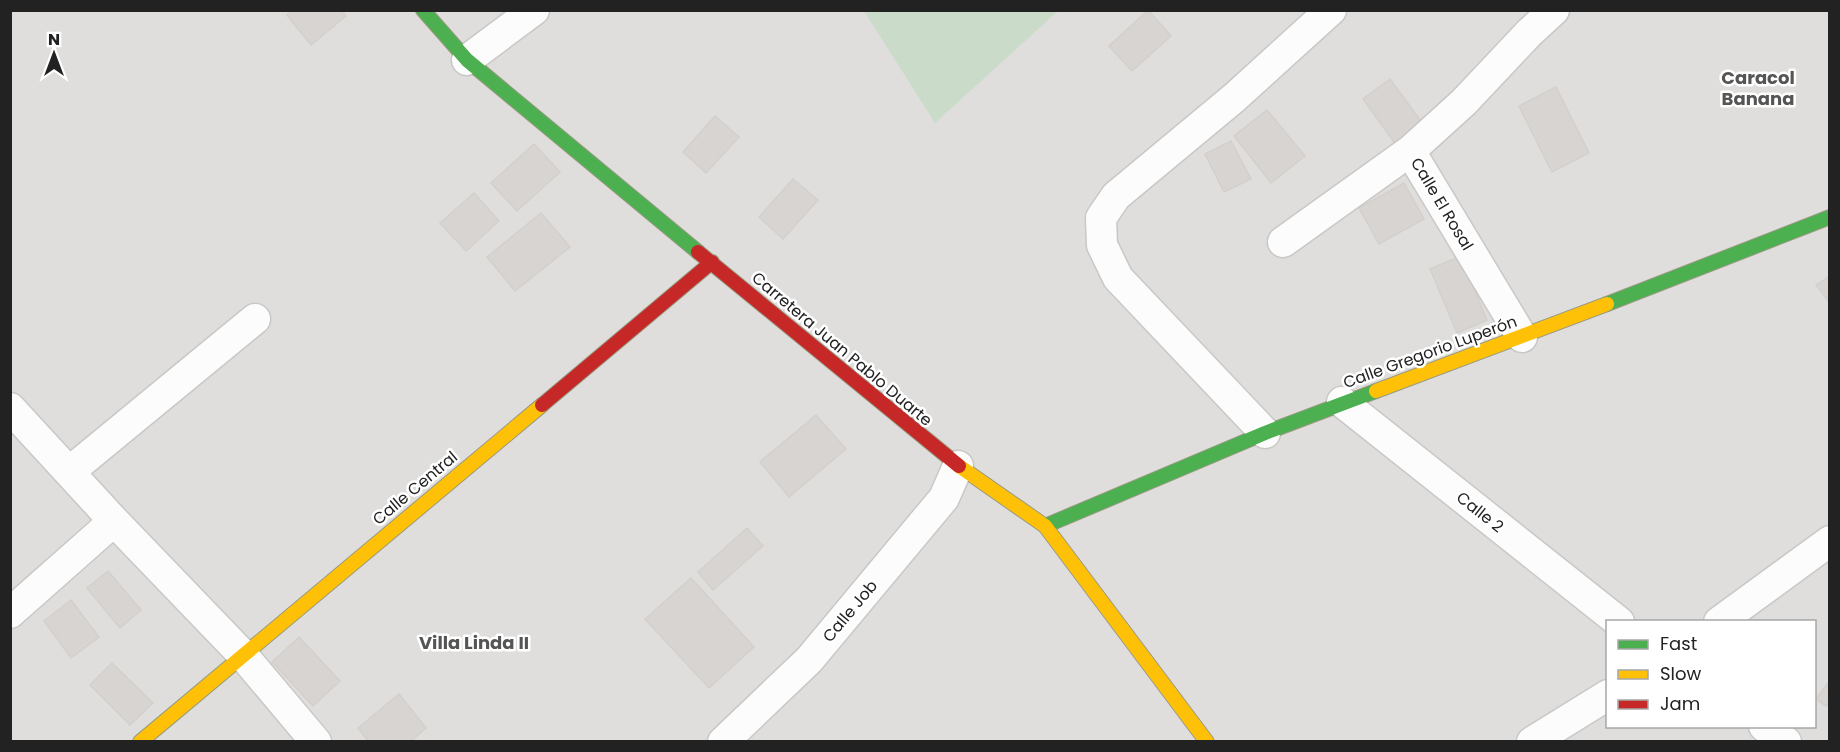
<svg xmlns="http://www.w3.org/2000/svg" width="1840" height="752" viewBox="0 0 1840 752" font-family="Poppins,sans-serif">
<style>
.residential{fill:#dfdedc;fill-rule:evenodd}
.cemetery{fill:#cadbca}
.building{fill:#d7d4d2;stroke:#d3d0cc;stroke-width:1.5}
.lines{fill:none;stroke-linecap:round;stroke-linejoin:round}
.street-casing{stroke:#c9c8c7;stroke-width:33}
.fast-casing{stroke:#999a82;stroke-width:16}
.slow-casing{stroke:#999a82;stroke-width:16}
.jam-casing{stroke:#999a82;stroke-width:16}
.street{stroke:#fdfcfc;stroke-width:30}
.fast{stroke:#4caf50;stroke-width:14}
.slow{stroke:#ffc107;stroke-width:14}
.jam{stroke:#c62828;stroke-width:14}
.labels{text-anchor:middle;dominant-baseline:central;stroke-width:5;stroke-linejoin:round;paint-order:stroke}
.street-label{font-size:16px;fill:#222;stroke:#fff}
.neighbourhood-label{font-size:18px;font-weight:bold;fill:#555;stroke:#fff}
</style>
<rect width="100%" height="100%" fill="#f0eeeb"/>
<!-- residential -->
<path class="residential" d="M10,11h1819v730h-1818zM1608,622h206v104h-206z"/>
<!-- cemetery -->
<path class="cemetery" d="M864,11h194l-123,112z"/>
<!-- building -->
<path class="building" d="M293,10h48l5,6 -35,29 -24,-30z
M1148,10l23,26 -39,35 -23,-25z
M1390,79l34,46 -28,20 -33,-46z
M1556,87l33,66 -37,19 -33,-66z
M1267,110l38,46 -34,27 -37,-47z
M715,116l24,21 -33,36 -23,-21z
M1231,141l20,38 -27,13 -19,-38z
M534,144l26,28 -43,39 -26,-28z
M793,179l25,21 -35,39 -24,-22z
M1404,183l20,36 -45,25 -20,-36z
M474,193l25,28 -33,30 -26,-28z
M541,213l29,34 -55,44 -28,-34z
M1461,256l26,64 -30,13 -27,-64z
M1830,276v27l-14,-18z
M816,415l30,34 -57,48 -29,-35z
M747,528l16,18 -50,44 -15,-18z
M108,571l33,39 -21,18 -33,-40z
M691,578l63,69 -45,41 -64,-69z
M71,600l28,37 -28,21 -27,-37z
M299,637l41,44 -27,25 -41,-44z
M112,663l41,40 -23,22 -40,-40z
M1830,680v21l-4,5 -10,-7z
M399,694l27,34 -16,14h-41l-11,-14z"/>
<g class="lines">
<defs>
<path id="street" d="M467,60l67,-50
M1283,242l127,-91
M1522,337l-112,-186 54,-49 65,-69 25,-23
M1342,402l277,220
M10,408l104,113 128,133 74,88
M1265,433l-147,-155 -16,-33 -1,-27 15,-22 118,-98 97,-88
M69,472l186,-153
M10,613l104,-92
M1719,622l111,-81
M1764,726l22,16
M723,742l86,-82 135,-162 14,-32
M1532,742l76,-47"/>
<path id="fast" d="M423,10l44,50 231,192
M1607,304l223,-87
M1045,526l220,-93 111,-42"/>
<path id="slow" d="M1376,391l231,-87
M959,466l86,60 162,216
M140,742l402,-337"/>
<path id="jam" d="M698,252l261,214
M542,405l170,-143"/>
</defs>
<!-- street casing -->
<use href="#street" class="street-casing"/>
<!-- fast casing -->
<use href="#fast" class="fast-casing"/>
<!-- slow casing -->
<use href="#slow" class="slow-casing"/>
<!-- jam casing -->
<use href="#jam" class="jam-casing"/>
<!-- street -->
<use href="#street" class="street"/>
<!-- fast -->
<use href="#fast" class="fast"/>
<!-- slow -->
<use href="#slow" class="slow"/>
<!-- jam -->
<use href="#jam" class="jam"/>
</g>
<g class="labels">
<!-- street labels -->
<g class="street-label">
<text transform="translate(1442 204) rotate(59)">Calle El Rosal</text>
<text transform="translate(842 349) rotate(40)">Carretera Juan Pablo Duarte</text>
<text transform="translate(1430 352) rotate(-20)">Calle Gregorio Luperón</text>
<text transform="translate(415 488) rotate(-40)">Calle Central</text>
<text transform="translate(1480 512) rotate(38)">Calle 2</text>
<text transform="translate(850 611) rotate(-50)">Calle Job</text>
</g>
<!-- neighbourhood labels -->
<g class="neighbourhood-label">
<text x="1758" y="77">Caracol<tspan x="1758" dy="21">Banana</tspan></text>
<text x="474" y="642">Villa Linda II</text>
</g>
</g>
<!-- border -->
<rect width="1840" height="752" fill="none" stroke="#222222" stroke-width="24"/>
<!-- legend -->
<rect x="1606" y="620" width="210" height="108" fill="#ffffff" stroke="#a7a7a7" stroke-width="1.5"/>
<rect x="1618" y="640" width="30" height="9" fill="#4caf50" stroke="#a7a7a7" stroke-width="1.5"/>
<text x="1660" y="650" font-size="18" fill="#222222">Fast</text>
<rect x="1618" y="670" width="30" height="9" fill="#ffc107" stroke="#a7a7a7" stroke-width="1.5"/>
<text x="1660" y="680" font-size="18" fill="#222222">Slow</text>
<rect x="1618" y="700" width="30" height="9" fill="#c62828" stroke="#a7a7a7" stroke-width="1.5"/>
<text x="1660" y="710" font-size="18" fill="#222222">Jam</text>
<!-- north arrow -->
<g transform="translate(54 54)" stroke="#ffffff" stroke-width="4.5" paint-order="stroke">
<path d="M0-4.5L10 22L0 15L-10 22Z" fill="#222222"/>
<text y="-9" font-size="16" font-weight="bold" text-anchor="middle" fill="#222222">N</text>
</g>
</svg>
